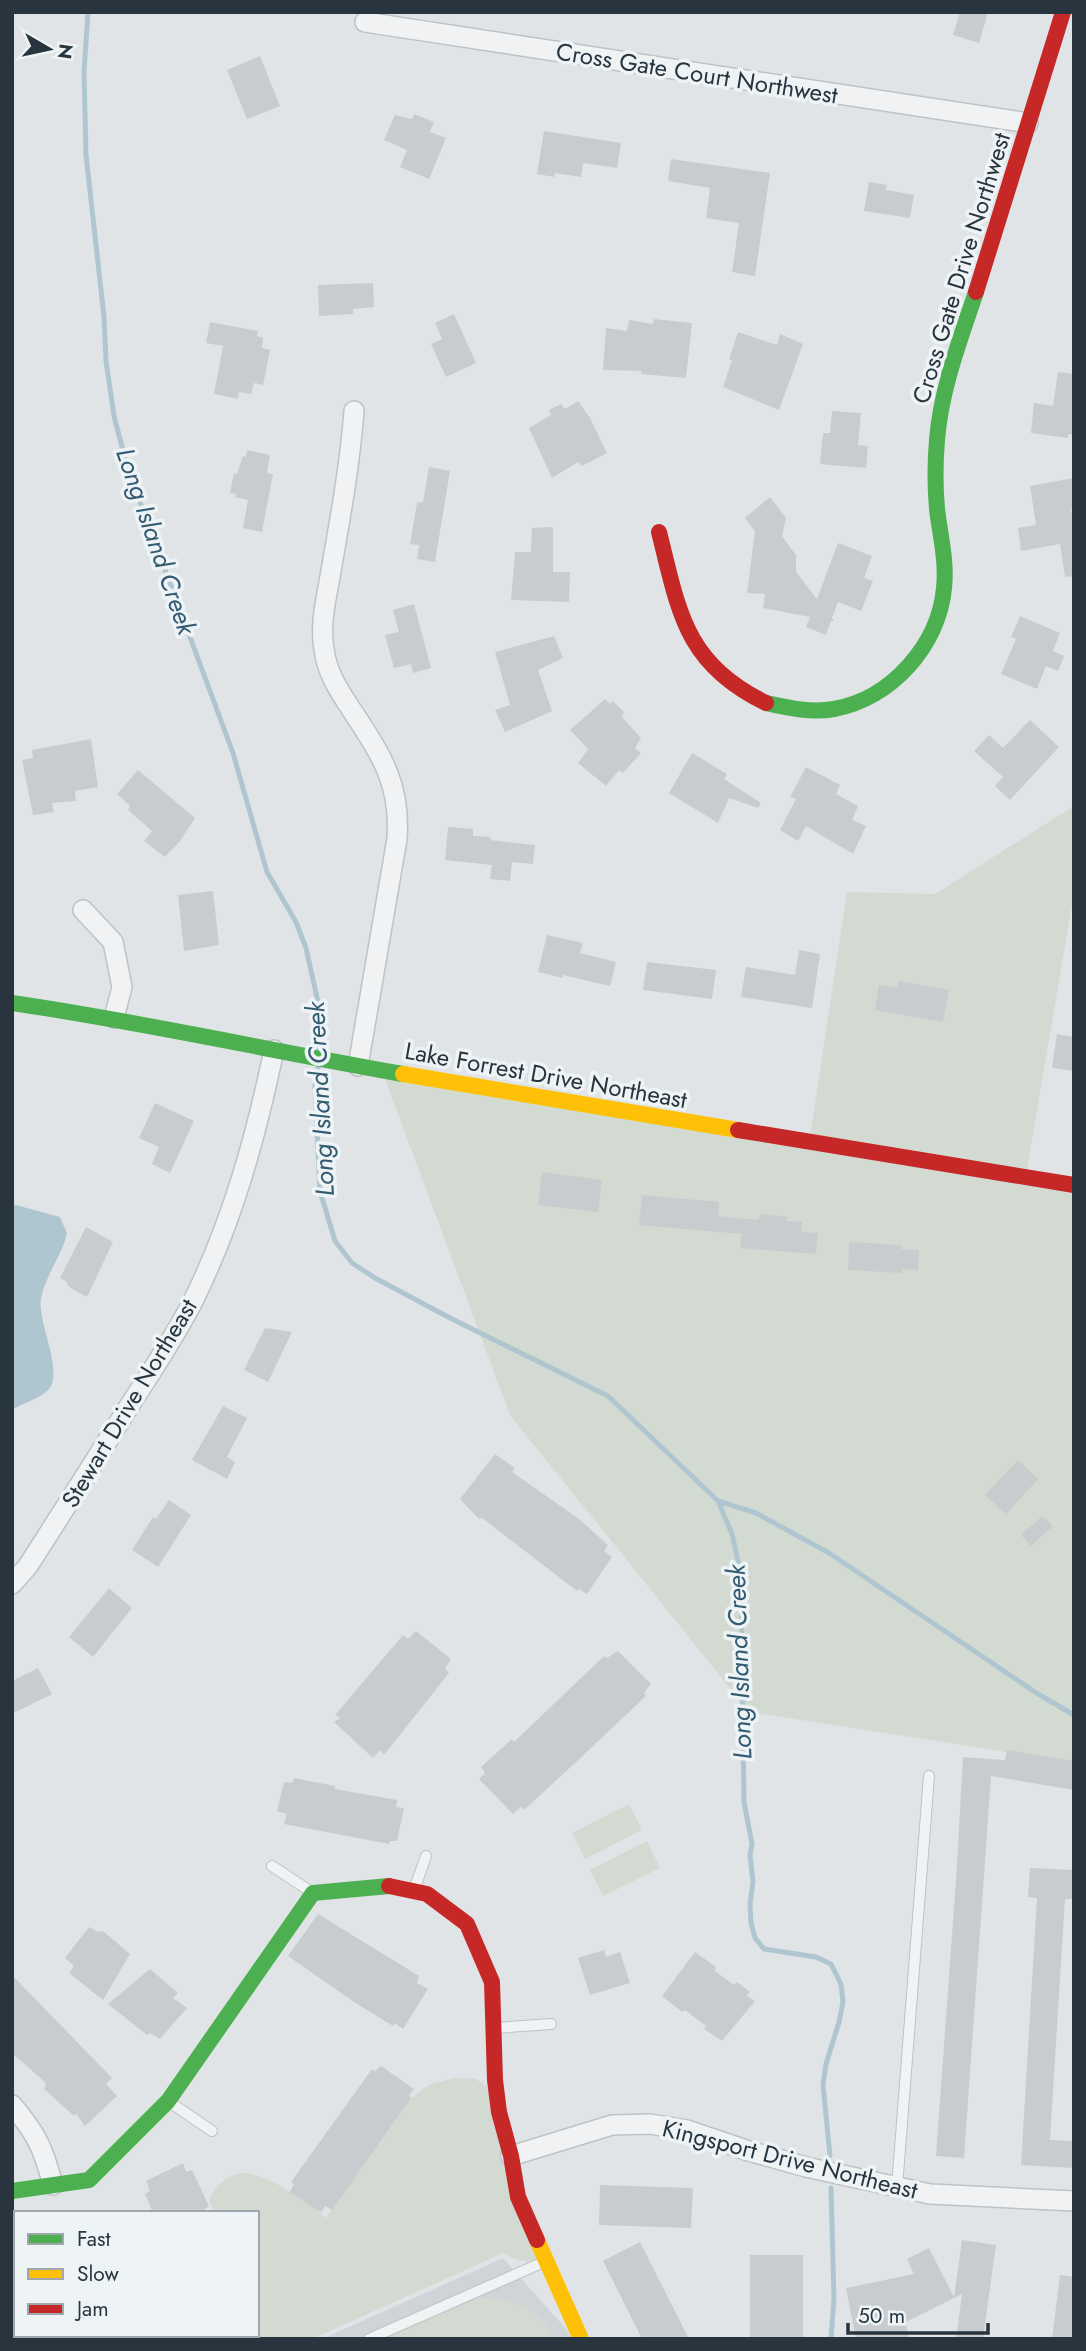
<svg xmlns="http://www.w3.org/2000/svg" width="1086" height="2351" viewBox="0 0 1086 2351" font-family="Jost,sans-serif">
<style>
.built{fill:#cfd4d9}
.green{fill:#d3dad1}
.water{fill:#afc6d1}
.lines{fill:none;stroke-linecap:round;stroke-linejoin:round}
.stream{stroke:#afc6d1;stroke-width:5}
.building{fill:#c9ccce}
.lane-casing{stroke:#bfc2c4;stroke-width:12}
.street-casing{stroke:#bfc2c4;stroke-width:22}
.lane{stroke:#f0f2f3;stroke-width:10}
.street{stroke:#f0f2f3;stroke-width:19}
.fast{stroke:#4caf50;stroke-width:16}
.slow{stroke:#ffc107;stroke-width:16}
.jam{stroke:#c62828;stroke-width:16}
.labels{text-anchor:middle;dominant-baseline:central;stroke-width:7;stroke-linejoin:round;paint-order:stroke}
.street-label{font-size:24px;fill:#28353f;stroke:#eef3f6}
.water-label{font-size:26px;font-style:italic;fill:#335b72;stroke:#eef3f6}
</style>
<rect width="100%" height="100%" fill="#e1e4e6"/>
<!-- built -->
<path class="built" d="M503,2258l64,72 4,9h-249z"/>
<!-- green -->
<path class="green" d="M1074,806v87l-49,288 49,9v572l-325,-50 -239,-297 -129,-347 428,75 38,-251 88,2z
M629,1804l13,26 -57,29 -13,-26z
M647,1841l13,27 -57,28 -13,-26z
M455,2078l21,1 11,8 59,174c-16,2 -29,1 -43,-8l-191,86h-300v-63l4,-1v60h241v-122h-42l-6,-13c7,-13 17,-26 33,-27 25,-1 66,30 84,45l85,-120 19,-14z
M489,2297c30,4 52,13 65,42h-172l96,-41z"/>
<!-- water -->
<path class="water" d="M12,1204l48,13 7,16c-5,23 -21,41 -26,65 -4,26 26,78 5,94 -10,8 -23,11 -34,18z"/>
<g class="lines">
<!-- stream -->
<path class="stream" d="M88,12l-4,60 2,83 18,162 2,44 8,55 14,54 105,283 34,119 29,50 10,26 12,54 1,49
M318,1067l-3,19 5,105 15,50 17,22 23,15 77,41 156,77 110,105 14,33 6,27 3,28 3,213 8,42 -2,11 3,27 -3,22 1,19 4,15 9,11 52,8 15,7 10,20 2,18 -4,20 -13,42 -3,21 7,71
M718,1501l38,12 73,40 209,141 36,21
M831,2339l3,-41 -3,-110"/>
</g>
<!-- building -->
<path class="building" d="M960,12h28l-9,31 -26,-8z
M260,56l20,50 -33,13 -20,-49z
M414,114l20,8 -4,10 16,6 -17,41 -29,-12 7,-17 -23,-10 11,-25 17,4z
M544,131l77,12 -4,25 -34,-5 -2,14 -26,-4 -1,4 -17,-3z
M671,159l99,14 -15,103 -23,-4 7,-49 -33,-5 4,-30 -42,-7z
M869,182l18,3 -1,5 28,5 -4,23 -46,-7z
M373,283l1,24 -21,2v5l-34,2 -1,-31z
M454,314l22,49 -30,14 -15,-33 11,-5 -7,-16z
M654,319l38,4 -6,55 -45,-4 1,-3 -39,-1 3,-42 21,3 2,-11 24,4z
M210,322l48,9 -1,5 6,2 -1,10 8,2 -7,35 -9,-2 -3,11 -12,-2 -1,7 -24,-5 9,-48 -17,-3z
M738,332l39,13 3,-11 23,10 -24,66 -56,-23 9,-27 -3,-1z
M1058,372l16,2v61l-6,-1v4l-37,-5 3,-30 19,3z
M578,401l12,17 17,35 -25,13 -4,-4 -26,16 -23,-50 22,-13 -2,-5 12,-6 4,5z
M832,411l29,2 -3,32 10,1 -2,22 -46,-4 3,-31h7z
M247,450l23,5 -3,18 6,1 -11,58 -19,-4 5,-28 -13,-3 1,-3 -6,-1 4,-20 3,1 6,-18 3,1z
M429,467l21,4 -15,91 -18,-3 2,-14 -9,-1 7,-41 6,-1z
M1074,478v32h-3l3,16v50l-9,1 -5,-33 -39,7 -3,-23 18,-3 -6,-39z
M770,497l16,21 -4,18 14,19v17l21,27 21,-56 34,13 -8,22 9,3 -12,30 -23,-9 -6,16 2,3h-3l-5,14 -20,-8 4,-10 -47,-9 2,-14 -18,-1 8,-62 -10,-13z
M553,527v45h17l-1,30 -58,-2 4,-48h16l1,-24z
M414,604l17,64 -18,5 -2,-9 -17,4 -9,-33 14,-3 -6,-22z
M1020,616l40,17 -7,18 11,5 -6,15 -12,-5 -9,23 -36,-15 15,-35 -5,-2z
M554,636l9,22 -25,12 14,41 -47,21 -10,-22 15,-5 -15,-53z
M605,699l5,5 3,-3 11,11 -2,5 19,21 -6,10 6,5 -18,20 -4,-3 -13,16 -28,-23 10,-14 -18,-19z
M1030,720l29,27 -49,53 -15,-14 8,-9 -29,-26 15,-16 14,13z
M91,739l7,48 -23,4 1,10 -24,2 2,9 -21,3 -11,-55 11,-2 -1,-8z
M692,753l35,21 -3,5 37,24 -3,5 -29,-10 -11,25 -49,-30z
M806,767l34,18 -4,9 22,12 -6,14 14,6 -13,28 -47,-28 -8,15 -18,-11 16,-31 -6,-2z
M138,770l57,48 -15,23 -15,16 -21,-16 8,-10 -24,-21 2,-4 -13,-12z
M448,827l25,2v7l18,1 -1,3 45,5 -2,19 -21,-2 -2,19 -20,-2 2,-14 -47,-5z
M213,891l6,54 -35,6 -6,-56z
M547,935l36,8 -3,10 36,9 -6,24 -47,-11v3l-25,-6z
M799,950l21,4 -8,54 -71,-11 5,-30 49,8z
M647,962l69,8 -4,29 -69,-9z
M898,981l51,9 -6,32 -68,-12 4,-25 18,3z
M1057,1034l17,3v34l-22,-3z
M155,1103l39,18 -24,52 -18,-9 7,-17 -20,-9z
M542,1172l60,8 -4,32 -60,-7z
M642,1195l77,7 -1,14 40,4 3,-6 26,3 -1,4 16,1 -1,10 17,1 -2,21 -76,-6 2,-14 -103,-9z
M86,1227l27,15 -26,55 -18,-10 -3,-6 -6,-3z
M849,1242l52,3v4l18,1 -1,20 -16,-1 -1,4 -53,-3z
M265,1328l27,4 -24,50 -24,-12z
M223,1406l24,12 -20,39 8,5 -8,17 -35,-19z
M495,1454l20,14 -3,4 67,47 29,26 -4,6 8,6 -25,37 -8,-5 -2,2 -95,-73 -3,1 -19,-20z
M1018,1460l20,19 -32,35 -21,-19z
M169,1500l22,15 -33,52 -26,-17 21,-33 3,2z
M1042,1516l11,10 -22,20 -10,-11z
M109,1588l23,20 -39,49 -24,-20z
M416,1631l35,28 -6,9 4,5 -65,82 -4,-5 -7,8 -39,-36 6,-4 -5,-3 68,-80 5,4z
M618,1651l33,33 -7,9 2,3 -72,68 -50,46 -3,-3 -8,7 -34,-35 6,-6 -4,-6 31,-28 2,3 90,-86 3,2z
M38,1668l14,26 -40,20v-33z
M1007,1750l67,11v29l-83,-14 -27,382 -28,-2 20,-276 7,-123 42,3z
M294,1778l41,8v3l62,11 -1,7 8,1 -7,33h-7l-1,3 -105,-20 3,-10 -10,-3 7,-29 8,1z
M1030,1868l44,2v29h-9l-15,241 24,1v27l-53,-3 16,-267 -9,-1z
M318,1914l101,62 -2,7 11,6 -25,40 -8,-6 -2,3 -39,-24 -66,-46z
M89,1927l9,5 5,-1 27,23 -27,46 -34,-27 5,-7 -9,-8z
M604,1950l2,7 14,-5 10,31 -40,12 -12,-37z
M695,1952l21,15 -1,4 19,14 3,-3 13,10 -3,4 8,5 -33,40 -18,-12 2,-3 -21,-16 -3,2 -20,-16z
M150,1969l28,24 -5,5 14,10 -27,31 -10,-6 -3,2 -39,-31z
M12,1975l100,103 -6,6 11,12 -32,30 -9,-12 -2,2 -30,-27 2,-6 -34,-30z
M381,2066l33,23 -5,6 2,3 -79,112 -7,-4 -4,7 -31,-21 4,-8 -3,-2 81,-113 3,2z
M183,2163l3,9 6,-2 17,36 -9,7h-47l-8,-19 5,-3 -4,-10z
M600,2185l93,3 -2,40 -92,-3z
M962,2240l34,5 -13,94h-27l6,-45 -56,28 3,17h-53l-10,-51 68,-14 -7,-15 22,-11 25,49z
M640,2242l49,97h-47l-39,-78z
M750,2255h53v84h-53z
M1060,2275l14,2v62h-22z"/>
<g class="lines">
<defs>
<path id="lane" d="M272,1866l41,27
M414,1890l12,-34
M495,2028l56,-4
M168,2101l44,30
M897,2187l32,-411
M369,2339l177,-78"/>
<path id="street" d="M365,22l663,101
M354,411c-4,52 -13,103 -22,154 -4,27 -13,57 -8,84 3,25 16,43 29,63 29,44 48,73 44,127l-39,227
M83,910l30,32 9,45 -8,31
M12,1584l16,-18c34,-53 67,-105 100,-158 23,-36 47,-71 66,-109 39,-79 62,-163 80,-249
M12,2105c25,29 31,43 41,80
M511,2156l101,-31 38,-1 37,6 62,21 57,16 124,27 144,7"/>
</defs>
<!-- lane casing -->
<use href="#lane" class="lane-casing"/>
<!-- street casing -->
<use href="#street" class="street-casing"/>
<!-- lane -->
<use href="#lane" class="lane"/>
<!-- street -->
<use href="#street" class="street"/>
<!-- fast -->
<path class="fast" d="M766,703c23,5 45,10 68,6 57,-10 105,-64 110,-121 3,-27 -4,-53 -7,-79 -2,-23 -2,-46 0,-69 4,-51 23,-100 39,-148
M12,1003c131,19 260,48 391,71
M12,2191l77,-11 79,-79 145,-208 76,-7"/>
<!-- slow -->
<path class="slow" d="M403,1074l335,56
M537,2240l44,99"/>
<!-- jam -->
<path class="jam" d="M976,292l87,-280
M659,532c20,80 26,132 107,171
M738,1130l336,55
M389,1886l38,8 40,30 25,58 3,98 4,32 12,44 7,41 19,43"/>
</g>
<g class="labels">
<!-- street labels -->
<g class="street-label">
<text transform="translate(697 73) rotate(9)">Cross Gate Court Northwest</text>
<text transform="translate(961 268) rotate(-73)">Cross Gate Drive Northwest</text>
<text transform="translate(546 1075) rotate(10)">Lake Forrest Drive Northeast</text>
<text transform="translate(129 1403) rotate(-59)">Stewart Drive Northeast</text>
<text transform="translate(790 2159) rotate(14)">Kingsport Drive Northeast</text>
</g>
<!-- water labels -->
<g class="water-label">
<text transform="translate(156 541) rotate(71)">Long Island Creek</text>
<text transform="translate(320 1099) rotate(-93)">Long Island Creek</text>
<text transform="translate(739 1662) rotate(-92)">Long Island Creek</text>
</g>
</g>
<!-- border -->
<rect width="1086" height="2351" fill="none" stroke="#28353f" stroke-width="28"/>
<!-- legend -->
<rect x="14" y="2211" width="245" height="126" fill="#eef3f6" stroke="#9fa7ad" stroke-width="2"/>
<rect x="28" y="2234" width="35" height="10" fill="#4caf50" stroke="#9fa7ad" stroke-width="2"/>
<text x="77" y="2246" font-size="21" fill="#28353f">Fast</text>
<rect x="28" y="2269" width="35" height="10" fill="#ffc107" stroke="#9fa7ad" stroke-width="2"/>
<text x="77" y="2281" font-size="21" fill="#28353f">Slow</text>
<rect x="28" y="2304" width="35" height="10" fill="#c62828" stroke="#9fa7ad" stroke-width="2"/>
<text x="77" y="2316" font-size="21" fill="#28353f">Jam</text>
<!-- north arrow -->
<g transform="translate(49 49) rotate(99)" stroke="#eef3f6" stroke-width="5" paint-order="stroke">
<path d="M0-5L12 26L0 18L-12 26Z" fill="#28353f"/>
<text y="-10" font-size="19" font-weight="bold" text-anchor="middle" fill="#28353f">N</text>
</g>
<!-- scale -->
<path d="M848 2323v10h140v-10" fill="none" stroke="#28353f" stroke-width="3.5"/>
<text x="858" y="2323" font-size="21" fill="#28353f" stroke="#eef3f6" stroke-width="5" paint-order="stroke">50 m</text>
</svg>
